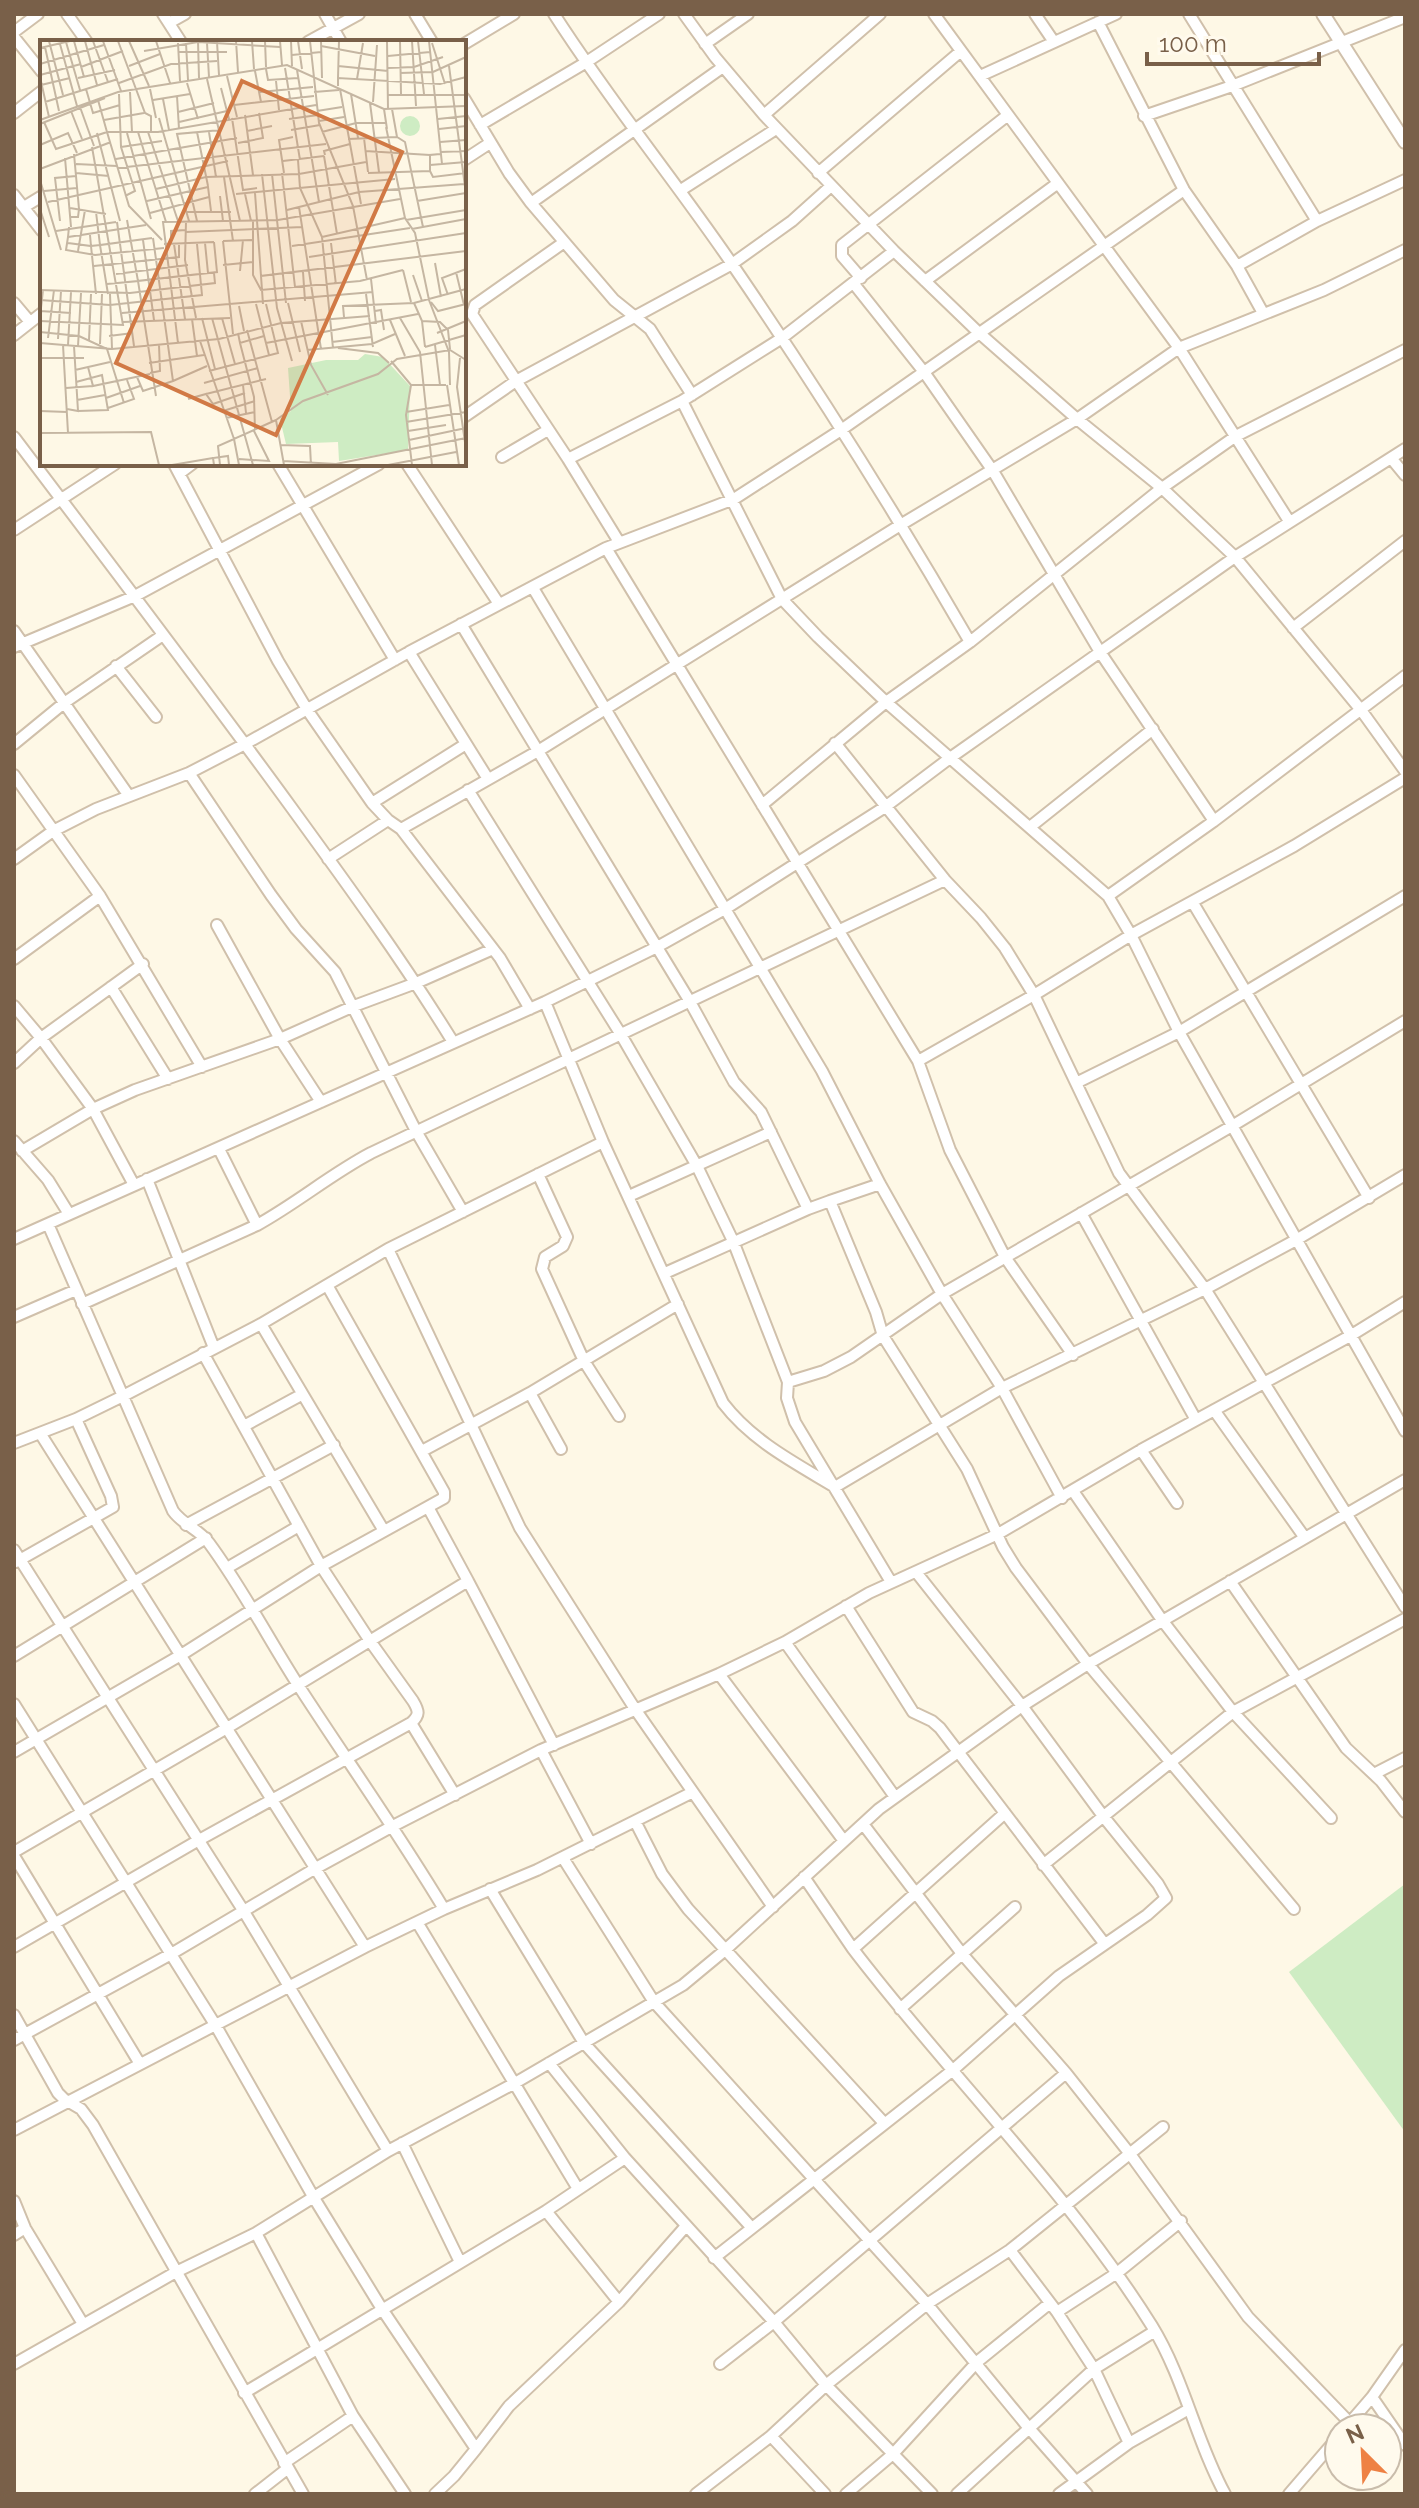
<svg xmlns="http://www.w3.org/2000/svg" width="1419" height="2508" viewBox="0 0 1419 2508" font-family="Raleway,sans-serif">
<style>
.green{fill:#ceecc3}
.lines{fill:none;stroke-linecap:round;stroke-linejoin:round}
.minor-casing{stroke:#d0c0ab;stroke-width:14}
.tertiary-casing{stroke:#d0c0ab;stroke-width:16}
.minor{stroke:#fff;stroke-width:10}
.tertiary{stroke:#fff;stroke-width:12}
.inset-road{fill:none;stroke:#c5b6a2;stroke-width:2}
.view{fill:#d17945;fill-opacity:0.15;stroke:#d17945;stroke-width:4}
.inset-edge{fill:none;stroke:#796049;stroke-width:4}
</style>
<rect width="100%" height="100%" fill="#fef8e6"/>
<!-- green -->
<path class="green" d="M1405,1884v248l-116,-160z"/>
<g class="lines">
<defs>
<path id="minor" d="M67,14l20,28
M163,14l18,28
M325,14l16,28
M415,14l17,28
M554,14c55,86 119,164 176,247 85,124 165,251 240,381
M684,14l31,43 49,58 130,136 84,81 99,87 85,69 73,69 126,153 44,61
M934,14l245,334 110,173
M1035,14l19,28
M1189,14l128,207
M1098,22l86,168 53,76 26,47
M169,23l16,-9
M14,32l24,-18
M14,37l28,35
M308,42l51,-28
M464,44l50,-30
M705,44l43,-30
M980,76l136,-62
M464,98l45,75 22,30 83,97 36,29 42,66
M14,113l28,-22
M764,115l116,-101
M1144,116l88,-30 173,-69
M480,125l105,-62 74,-49
M464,160l26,-17
M818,173l143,-122
M681,190l95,-61
M14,195l28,36
M531,203l192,-136
M24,207l18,-11
M563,243l-88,62 -3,9 96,145 51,83
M1237,266l80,-45 88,-41
M861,278l-19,-22v-11l166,-130
M925,281l133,-98
M854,284l70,88 69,99 107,181 114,169
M14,303l16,19
M14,335l28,-22
M682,401l100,198 36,38 68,65 222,194 23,39 48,97 226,399
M464,417l52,-36 216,-117 60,-43 39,-35
M14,437c93,123 186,245 277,370 56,77 112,154 162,235
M502,457l46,-27
M1391,458l14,17
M568,459l114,-58 100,-63 112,-87
M174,464l104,197 30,50 64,92 94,-59
M278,464l117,196
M407,464l92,140
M180,473l12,-9
M14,530l101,-66
M606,548l312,513 32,89 55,107 68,98
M533,588l289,483 58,113 62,110 60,94 60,110
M461,624l228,376 45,82 27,30 47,97 22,-8 46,111 7,24 84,133 36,78 13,21 72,96 206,245
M1293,628l112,-87
M14,631l115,165
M14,647l121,-51 244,-132
M409,652l79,127
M116,666l40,51
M835,743l110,137 36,38 24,30 29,47 85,178 86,116 200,318
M14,744l50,-41 99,-68
M189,773l82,122 25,34 39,43 81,159 47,81
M14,775l86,121
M468,790l152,243 77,133 36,75 55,141
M372,803l16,17
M762,805l124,-103 84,-60 192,-154 74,-52 169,-86
M1030,827l123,-98
M401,829l99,129 30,51
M14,859l39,-28 43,-22 93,-36 56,-29 164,-92 197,-104 128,-49 107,-69 343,-240
M328,859l60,-39 13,9 137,-78 364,-227 175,-105 102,-71 145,-58 81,-40
M1108,896l106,-75 191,-145
M1193,903l176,295
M217,925l63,114 41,63
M14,959l86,-63 102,171
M111,987l57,92
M545,1002l58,140 120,261c29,38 72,60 112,84l167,-99 203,-99 91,-49 109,-65
M14,1006l27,32 52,71 41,76
M918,1061l116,-66 97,-60 163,-89 111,-68
M14,1063l27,-25 102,-74
M1076,1083l103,-51 226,-136
M14,1141l34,39 21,34
M219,1149l38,76
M22,1151l71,-42 42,-19 145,-51 74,-33 62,-23 77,-34
M538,1174l29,63 -4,9 -18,11 -3,12 42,92 35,55
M147,1179l67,169
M629,1196l142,-64
M830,1201l50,-17
M1081,1213l115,207
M48,1224l125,287c10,14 26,18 36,32 34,46 60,97 91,145 48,74 99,146 144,221
M14,1239l531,-237 112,-55 68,-38 160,-102 65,-49 285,-201 170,-108
M388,1249l132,279 115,181 138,198
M665,1273l143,-64
M82,1304l175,-79c40,-22 74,-51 114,-72l574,-273
M14,1317l62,-27
M261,1324l123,207
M530,1393l31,56
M1214,1410l91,128
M244,1426l57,-31
M40,1433l325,514
M14,1443l62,-24 47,-23 138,-72 127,-75 215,-107
M1141,1450l36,53
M422,1451l108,-58 148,-89
M1073,1491l89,129 71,92 98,106
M186,1525l148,-80
M14,1550l229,360 145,241
M16,1562l97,-55 -2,-11 -35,-77
M227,1568l72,-42
M468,1581l86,164
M1230,1581l116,167 35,33 24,31
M891,1582l-96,-160 -8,-24 1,-16 36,-11 27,-14 91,-63 290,-168 173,-105
M846,1606l67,106 19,9 8,7 164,215
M785,1642l110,155
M14,1656l192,-118
M719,1674l125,167
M14,1704l202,322 98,172 68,111 94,140 -22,27 -19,18
M411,1723l44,72
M541,1750l50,94
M14,1752l167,-97 140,-89 123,-68v-6l-117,-207
M1374,1774l31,-16
M636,1823l26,51 26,35 196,214
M863,1824l100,131 103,118 64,81 118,163 102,106
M14,1852l213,-124 241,-147 -39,-72
M14,1856l126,208
M563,1858l91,144 273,302 101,123 59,67
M1043,1865l190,-153 172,-93
M804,1877l49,72 152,-136
M490,1889l94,154 167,184
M417,1922l161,267
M14,1947l185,-107 212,-117c9,-8 8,-12 2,-22l-43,-60 -49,-75 -118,-213
M853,1949c97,127 214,241 299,377 32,52 44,115 73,168
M900,2009l115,-102
M14,2015l44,78 6,6 17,10 12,16 210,369
M14,2040l157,-86 145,-86 75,-41 150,-77 178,-76 66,-32 84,-49 129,-59 143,-84 209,-114 55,-34
M549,2063l76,95 149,164 52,63 106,109
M14,2130l351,-183 79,-38 93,-39 154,-77
M402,2143l58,119
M14,2201l11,27 58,96
M546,2211l73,91
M256,2233l97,183 -69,47
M14,2235l11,-7
M1010,2250l47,62 37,57 35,74
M714,2258l239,-188 106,-94 88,-61 19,-17 -8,-14 -55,-68 -81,-110 -106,-134
M1057,2312l60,-39 64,-52
M14,2364l162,-92 80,-39 132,-82 127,-68 168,-98 41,-34 155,-142 143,-103 66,-42 317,-184
M720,2364l54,-42 292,-249
M244,2393l302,-182 79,-53
M1372,2397l33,-47
M353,2416l52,78
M1347,2426l25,-29 33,48
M771,2436l55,-51 101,-81 83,-54 153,-123
M476,2449l33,-43 110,-104 67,-76
M255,2494l32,-25
M696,2494l75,-58 54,58
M846,2494l47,-40 84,-92 73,-59
M957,2494l137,-125 61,-38
M1059,2494l70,-51 60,-34
M1289,2494l50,-58"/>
<path id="tertiary" d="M1323,14l82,128"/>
</defs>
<!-- minor casing -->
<use href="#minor" class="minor-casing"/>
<!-- tertiary casing -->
<use href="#tertiary" class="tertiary-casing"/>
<!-- minor -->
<use href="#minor" class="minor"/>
<!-- tertiary -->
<use href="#tertiary" class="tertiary"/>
</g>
<!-- overview -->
<g transform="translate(40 40)">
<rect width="426" height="426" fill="#fef8e6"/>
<path d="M360 86a10 10 0 1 1 20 0a10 10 0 1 1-20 0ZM325,314l18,3 27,29 -2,64 -69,11 -1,-19 -52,2 -6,-25 11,-8 -3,-43 38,-8h32z" fill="#ceecc3"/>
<path class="inset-road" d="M9,1l14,54M34,1l10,36M45,1l12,44M53,1l15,41M63,1l18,50M78,1l27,72 6,3v16M89,1l20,45M116,1l14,42M158,1l1,37M196,1l2,31M212,1l2,28M225,1l1,26M240,1l2,24M251,1l1,25M258,1l4,28M270,1l9,82 34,83 14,74M281,1l1,37M311,1h85M347,1l1,68M360,1l1,53M372,1l4,65M378,1l6,53M389,1l13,123M26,2l14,48M177,2l2,33M138,3l2,38M146,3l2,37M167,3l2,34M392,3l13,41M20,4l17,62M281,6l54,10M5,7l14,64M0,8l30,-7M104,11l54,-9 82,5M139,12h48M252,15l29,-3M348,16l42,-4M0,24l64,-19M89,26l31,-12M298,26l50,5M409,26l17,128M41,27l42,-16M245,28l15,92M348,28l26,-1 29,-10M226,29l2,11 30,-2M257,30l22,132M215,31l6,31M360,33l33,-1 33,-15M0,35l41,-11M187,36l10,41M0,37l9,40M38,38l37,-8M298,38l1,-37M167,39l33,142M317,39l6,-36M236,41l3,29M79,43l52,-19 46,-3M147,43l11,36M1,45l29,-7M298,46v-8l102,6 26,-7M181,48l8,31M46,49l7,24 27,-8M110,49l6,29M300,49l21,115M90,52l2,40M220,52l53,-5M274,52l25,-2M79,54l2,53 14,44 -10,5M311,54l7,44M347,55h79M137,56l2,33M123,59l6,31M113,60l37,-6M5,62l73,-23M333,62l4,-57M330,63l9,69M194,65l80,-9M40,67l14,39M344,69l82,-3M352,69l5,28M31,71l11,28M277,71l25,-4M138,72l36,-9M205,75l8,60M119,78l30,103M192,78l11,72 14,-2M249,79l29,-4M398,79l28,-3M0,80l78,-28 169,-27 97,44 3,20M64,80l40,-7M279,81l25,-4M4,82l12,27 51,-17 -9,-32M139,82l48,-11M0,84l65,-26M346,87l19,91 10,15 14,67 20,52 1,33M399,89l27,-3M251,90l29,-5M207,91l25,-5M98,92l28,90M108,92l30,89M157,92l11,54M169,92l7,45M282,92l34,-9h30M57,93l23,88M87,93l24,86M324,98l4,34M308,99l49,-2 8,5 18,85M400,102l26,-2M198,103l25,-5 -4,-25M0,105l28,-12 9,20M81,107l41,-6M325,111l65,4M401,112l25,-1M285,115l-1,-4 26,-7M284,116l13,78M25,118l6,69M76,119l121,-21M258,120l2,28 22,49 11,111M243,121l41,-5M36,124l41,2M390,125l36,-3M78,128l208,-24M0,129l71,-27M390,131l3,6 33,-4M36,133l33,3M242,133l13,114M244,133l-5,-33 14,-3M328,133l62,-2v-16l10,-1M222,134l15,134 15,53M232,134l14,129M184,137l9,64M0,140l21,70M116,149l50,-12 93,-3 67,-12M4,151l33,-3M215,153l6,83M196,154l159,-15M205,154l6,27M180,156l3,25M107,161l61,-14 3,24M377,161l49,-8M8,162l180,-41M259,167l22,142M30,168l36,6M0,169l9,28M247,170l72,-18 105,-8M56,172l4,33 52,-7M147,172h44M110,173l59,-16M31,177h7l1,-8 -5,-55M366,180l60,-10M20,181l-5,-43 21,-2M157,181l-20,-87 44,-4M213,181v54l8,15 99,-9 43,-11M77,182l17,124M146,182l-1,38 11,58M29,187l-1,10 78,-12M372,189l54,-10M16,191l60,-9M146,192l117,-5M28,197l-2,13 29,5 69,-7M282,197l83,-19M103,200l11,80M122,200l-33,-34 -22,-74h51l158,-27M183,201l10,93M183,201l29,-1M28,203l23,3 -1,-11M165,203l3,30M291,203l5,42M124,204l50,-2M131,204v-13l15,-1M134,204l11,75M252,206l118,-18M38,211l7,-41M269,217l157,-24M395,223l6,34M183,225l30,-3M54,226l85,-9v-12M363,230l8,32M200,231l3,-31M263,232l2,29M416,232l8,33M76,234l72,-9M373,235l9,26M331,239l5,45M67,244l31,-3 -11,-61M0,250l90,3 85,-10 -1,-10M56,254l-5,-48 9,-1 8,49M70,254l2,55M326,254l7,53M408,255l-6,-17 24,-9M0,260l70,5 92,-10 -5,-51M391,262l7,9 28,-7M248,263l12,49M374,263l8,18 18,1 8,8 2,19M216,264l13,51M223,264l-2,-28 205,-25M199,266l5,25M0,271l31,2M335,271l6,-1 3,20M82,273l251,-21M0,277l3,-27M304,277l-1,-11 71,-3 52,-14M162,278l13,51M172,278l41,147M182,278l13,46M360,278l20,34 12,113M152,279l5,37M350,280l15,36M0,281l83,4 -31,-178M261,281l10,44 17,30M382,281l3,26M83,282l107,-4M207,290l25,92M0,292l39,4 28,13 17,54M198,293l2,10 24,-7M397,293l29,-12M69,296l24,-3M8,298l6,-48M18,299l3,-48M49,300l2,-46M160,301l34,98 42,-19 8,45M292,302l40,-5M0,303l72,6 107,-10 62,-16 89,-7M138,303l-15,-121 115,-2 122,-21M200,303l14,54 1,33M226,303l152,-29M60,304l2,-50M23,305l5,88M28,305l3,-53M395,305l5,40M38,306l3,-53M385,307l41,-12M298,308l40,5 11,10M267,310l65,-6 23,-10M0,318h44M420,318l-3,29 9,62M351,321l20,24h35M109,323l55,-8M48,327l5,19 57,-12M35,330l35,-8M169,331l69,-18 -12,-49M110,333l10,-2 -1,-26M97,337l6,14 30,-10 -20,-143M133,341l34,-15M36,342l26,-7 6,35 -30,1M164,343l54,-15M203,345l3,28M371,345l-5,30 6,50M407,345l12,80M26,348l27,-2M166,354l60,-15M116,356l-18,-115 79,-9 -3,-30M66,358l34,-12M148,359l18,-5 7,10 32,-11M37,360l28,-5M68,368l26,-9 -7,-19M27,369l11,2 -4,-65M0,371l27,1M183,371l32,-10M366,372l43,-7M186,378l29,-6M236,380l27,-19 75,-27 19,-15 53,-9 16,10M366,382l60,-10M368,391l38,-6M0,393l111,-1 8,33M369,400l57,-12M241,405l29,1 1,19M199,419l30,2 -15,-30M243,421l53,3 130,-26M132,425l41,-7M174,425l-1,-7 15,-2 1,9M180,425l-2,-19 16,-7 5,26M348,425l68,-13"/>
<path class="view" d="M202,41l160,71 -126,283 -160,-72z"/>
<rect width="426" height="426" class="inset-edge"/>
</g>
<!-- border -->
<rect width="1419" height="2508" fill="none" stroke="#796049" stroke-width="32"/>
<!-- north arrow -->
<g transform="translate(1363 2452) rotate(336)"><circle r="38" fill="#fffaed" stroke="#c9bcab" stroke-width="2"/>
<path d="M0-6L14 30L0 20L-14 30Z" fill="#ee8144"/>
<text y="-12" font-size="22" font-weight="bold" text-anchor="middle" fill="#796049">N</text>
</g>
<!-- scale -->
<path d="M1147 52v12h172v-12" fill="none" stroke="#796049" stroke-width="4"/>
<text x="1159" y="52" font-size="24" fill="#796049" stroke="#fffaed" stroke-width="6" paint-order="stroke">100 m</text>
</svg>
